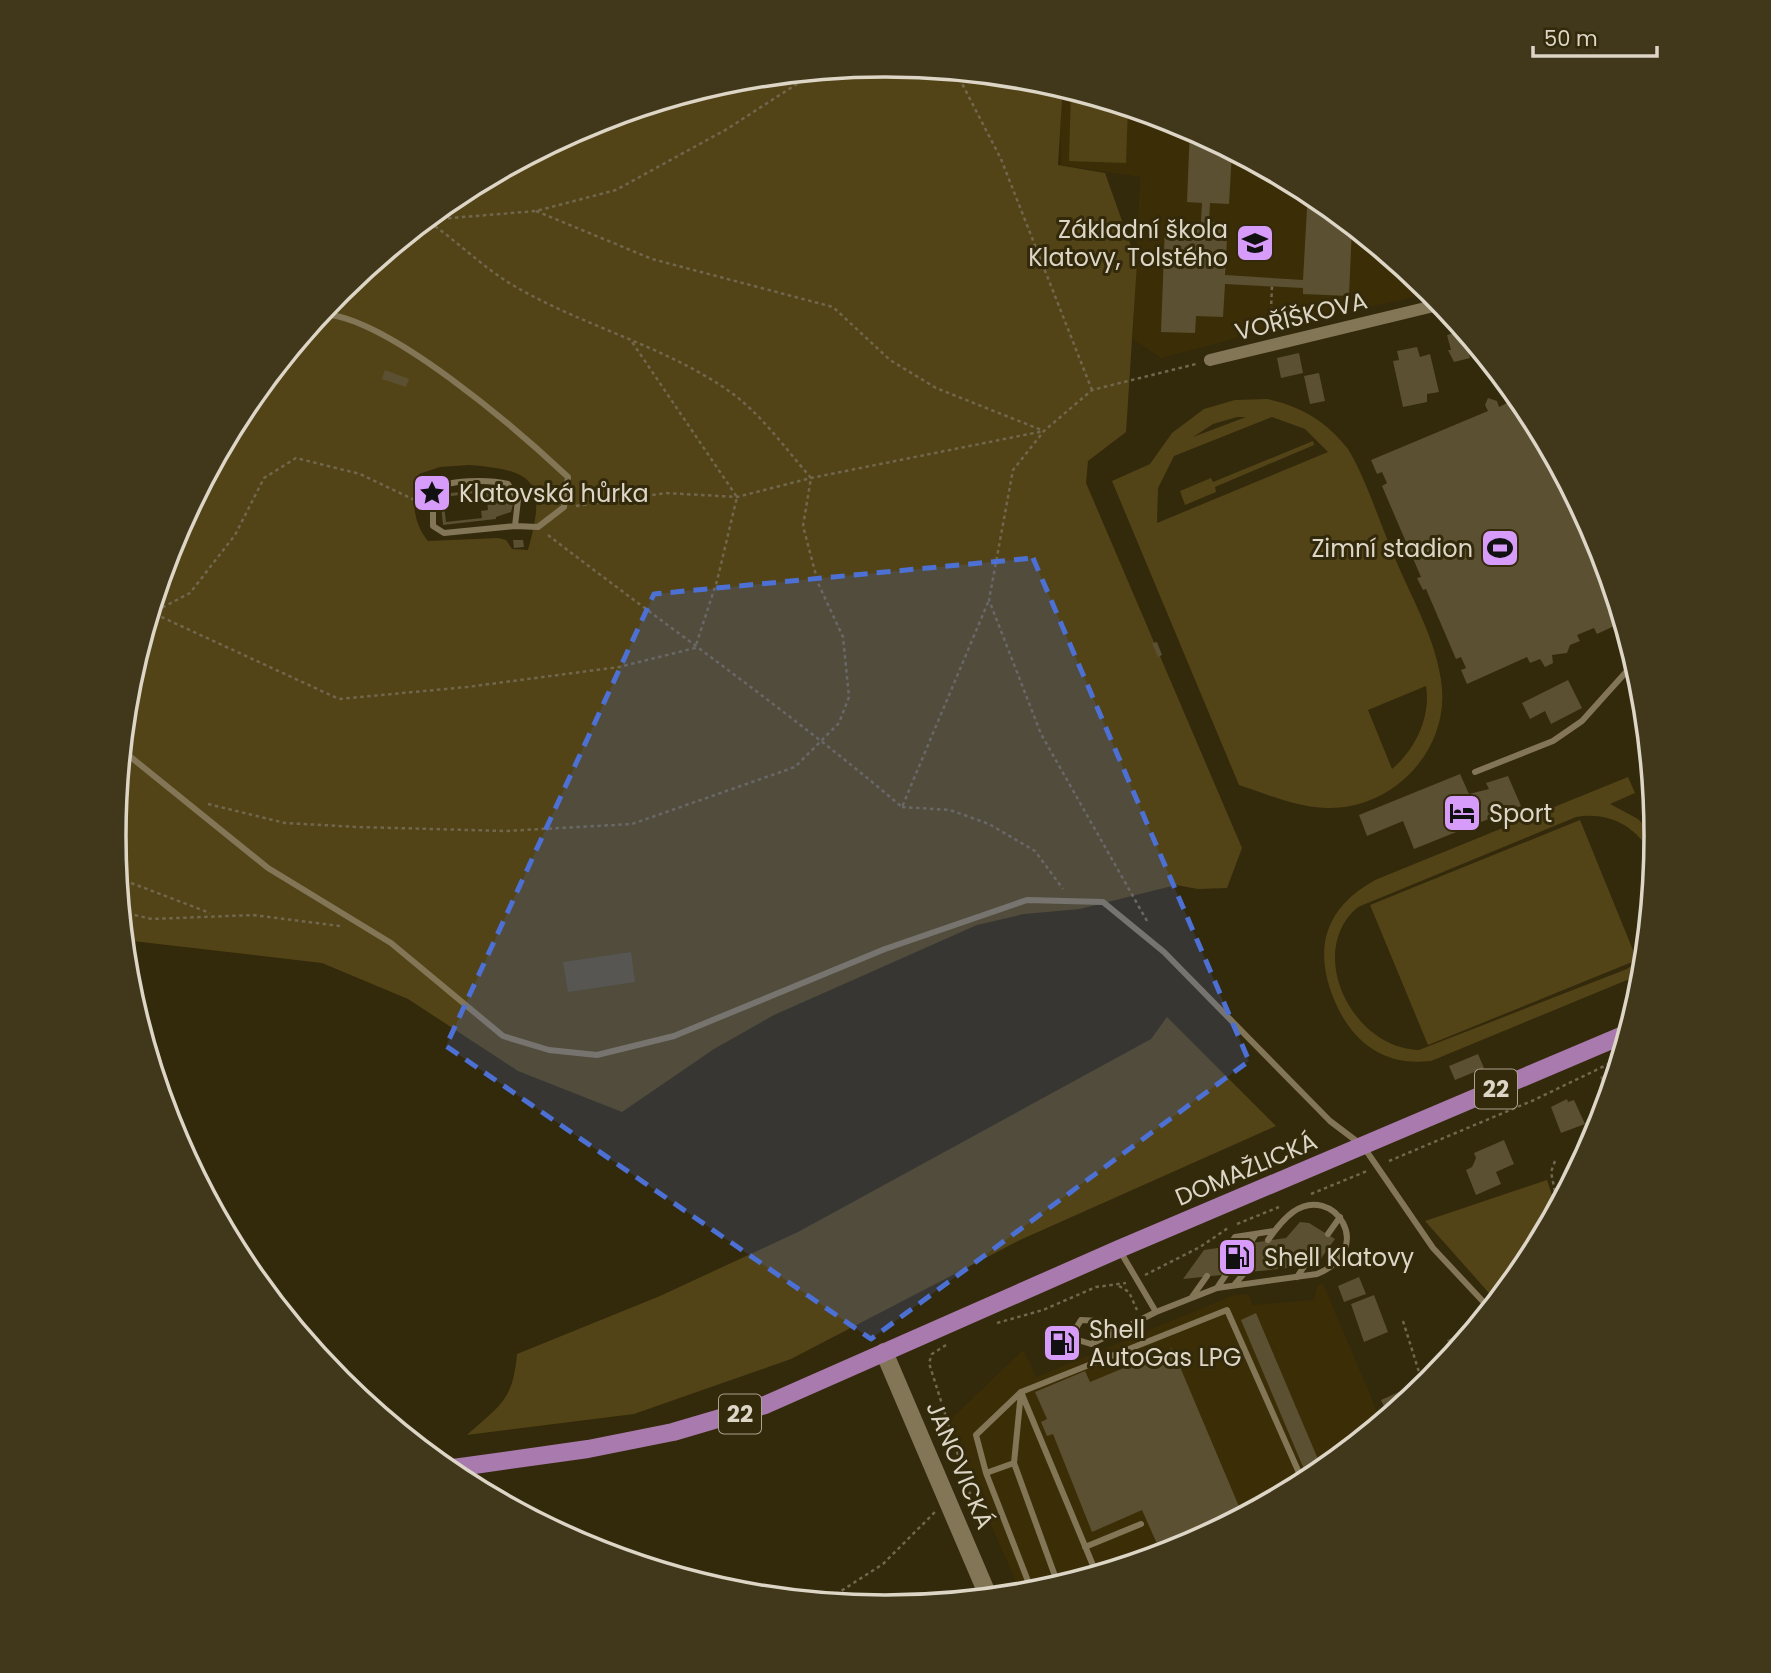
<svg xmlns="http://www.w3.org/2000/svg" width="1771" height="1673" viewBox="0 0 1771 1673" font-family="Poppins,sans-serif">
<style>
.built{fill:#3b2e07}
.green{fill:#534417;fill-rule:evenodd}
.building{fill:#5b5032;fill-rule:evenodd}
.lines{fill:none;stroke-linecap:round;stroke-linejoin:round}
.path{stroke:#70674e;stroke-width:2.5;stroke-dasharray:3.5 3.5;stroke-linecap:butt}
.service{stroke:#827657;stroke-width:6}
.minor{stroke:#827657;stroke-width:12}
.secondary{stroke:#827657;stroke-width:18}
.primary{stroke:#a87aad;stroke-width:18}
.marked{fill:#4d70d4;fill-opacity:0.2;stroke:#4d70d4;stroke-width:5;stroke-dasharray:14 9;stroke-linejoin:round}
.labels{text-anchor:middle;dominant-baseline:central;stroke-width:6;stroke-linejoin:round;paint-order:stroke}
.shield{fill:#33290b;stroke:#aaa28e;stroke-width:2}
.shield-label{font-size:23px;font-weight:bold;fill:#ddd6c6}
.poi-label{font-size:24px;fill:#ddd6c6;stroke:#33290b;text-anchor:start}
.street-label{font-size:24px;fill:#ddd6c6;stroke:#33290b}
.rim{fill:none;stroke:#ddd6c6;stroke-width:3.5}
</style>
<rect width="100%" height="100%" fill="#33290b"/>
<!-- built -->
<path class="built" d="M1060,87l121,37 134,71 118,98 -159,35 -113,30 -28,-19 7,-162 -79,-12z
M1323,1284l59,139 -68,55 -134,72 -144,43 -14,2 -59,-133 -13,-42 73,-70 14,27 194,-81 17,-2 5,11 61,-5 3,-15z"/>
<!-- green -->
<path class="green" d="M886,65l149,15 27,20 -4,65 47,8 32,90 -11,169 -38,29 -2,22 156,365 -15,40 -29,1 -22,-4 -96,24 -56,5 -47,11 -203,90 -60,34 -92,63 -104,-41 -110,-72 -86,-36 -198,-23 -10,-104 15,-150 44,-145 71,-134 96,-116 117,-96 134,-72 144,-43zM469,465c67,5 78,17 59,85l-16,-1 -6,-9 -8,-2 -70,3c-16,-19 -17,-45 -9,-67l21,-7z
M1071,90l57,17 -2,56 -57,-2z
M1267,399c34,7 59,22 81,50 19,32 31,72 46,107 16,39 41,81 47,124 11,68 -47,130 -115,128 -29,-1 -60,-14 -87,-23l-127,-304 38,-17 22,-31 32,-24 31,-9zM1237,417h9l-53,20 20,-13zM1272,417l33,12 23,23 -171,71 1,-35 16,-32zM1426,686c5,30 -10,63 -34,83l-24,-59z
M1313,441l1,4 -99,42 1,5 -31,13 -5,-14 31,-13 2,4z
M1628,777l7,16 -25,11 28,15 19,20 -2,22c-15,-32 -43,-50 -79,-44l-218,90c-53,44 -7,141 61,143l208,-81 19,-14 -2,18 -213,88c-49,6 -81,-21 -98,-64 -20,-52 -6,-90 42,-117z
M1580,820l57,140 -209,85 -58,-140z
M1167,1017l109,109 -256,114 -229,119 -157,55 -167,21c33,-30 46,-34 50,-81l143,-58 138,-64 353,-193z
M1547,1180l10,30 -30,56 -30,36 -72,-81z"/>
<!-- building -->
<path class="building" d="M1190,128l42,23 -3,53 -19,-1 -1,19h19l-3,53 78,5 5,-89 44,35 -3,70 -46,-2v-6l-78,-4 -2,33 -27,-1 -1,17 -34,-1 4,-106 34,2 2,-7 1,-18 -15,-1z
M1459,332l1,5 5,-1 5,22 -16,4 -6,-12h3l-4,-15z
M1417,347l3,10 10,-3 9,38 -12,2v8l-24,5 -10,-46 6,-1 -2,-9z
M1299,353l4,20 -22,5 -4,-20z
M385,370l24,9 -3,8 -24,-8z
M1319,373l6,28 -15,3 -6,-28z
M1515,393l12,15 22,41 27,62 7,2 -4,6 44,103 -26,12 -3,-6 -17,7 3,6 -10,4 -3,8 -15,2 1,8 -8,4 -5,-8 -10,4 -3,-6 -60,27 -6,-14 5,-2 -5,-11 -5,2 -30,-70 -3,1 -6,-12 4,-1 -39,-91 5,-3 -5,-11 -5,2 -6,-14 117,-49 -3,-6 3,-7 9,3 2,6 8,-4 -2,-6z
M492,489l1,3 14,-1 6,13 -2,8 -15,5v2l-53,6 -3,-31zM486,492l2,18 -7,1 1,7 -36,4 -3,-25z
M513,540h10l1,7 -10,1z
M1157,642l5,13 -4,2 -6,-14z
M1568,680l14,28 -31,16 -6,-13 -15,8 -8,-16z
M1460,774l9,20 20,-5 -3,-6 22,-7 13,30 -107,43 -11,-28 -36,15 -8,-21z
M631,952l4,30 -67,10 -5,-30z
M1478,1054l6,14 -29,12 -6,-14z
M1617,1070l-2,7 -6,22 -9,-22z
M1567,1099l1,3 6,-2 11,24 -24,9 -10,-26z
M1504,1140l10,24 -18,8 5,12 -25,11 -10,-25 6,-3 4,-9 -2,-5z
M1300,1222l9,1 26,16 -18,25 -12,-8 -8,11 -114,12 21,-29 82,-12z
M1359,1277l7,17 -22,8 -6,-16z
M1374,1295l14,37 -24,10 -13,-38z
M1256,1313l67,158 -14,10 -68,-161z
M1476,1328l-23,27 -6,-15z
M1068,1337l3,7 -15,6 -3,-8z
M1172,1348l71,168 -63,34 -18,5 -20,-45 -50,22 -39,-98 -6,2 -6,-14 6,-3 -12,-27 50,-21 5,11z
M1399,1392l6,12 -16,13 -8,-17z"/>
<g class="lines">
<!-- path -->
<path class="path" d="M956,72l45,87 91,231
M536,211l116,48 181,48 57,53 46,28 108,43
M427,220l109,-9 80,-21 111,-61 90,-58
M1270,332l2,-46
M576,506l90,-13 71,4 74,-19 233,-47
M548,535c118,91 241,176 354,272l87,-207
M150,614l40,-21 45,-58 29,-57 32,-20 64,16 61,29
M155,614l184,85 128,-12 152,-20 76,-19 22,-67 20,-84 -107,-158
M208,804l77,19 73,4 148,4 126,-7 163,-57 44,-44 10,-26 -6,-60 -25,-54 -15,-57 8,-48c-26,-30 -52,-67 -85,-89 -66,-45 -147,-64 -215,-105 -30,-18 -56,-45 -85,-64
M902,807l48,3 39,14 46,27 28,38
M118,878l92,35
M121,912l31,7 101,-4 87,11
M1147,921l-106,-187 -52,-134 24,-130 31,-39 48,-41 104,-26
M1389,1161l145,-61 87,-42
M1555,1161l-4,11 7,35
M1311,1194l56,-23
M1237,1224l42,-17
M1145,1275l55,-28 28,-19
M1119,1286l10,6 8,18
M1403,1321l21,67
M997,1323l46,-13 53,-23 30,-4
M946,1345l-14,9 -3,9 41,130 -6,7
M824,1602l59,-38 52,-52"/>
<!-- service -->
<path class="service" d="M321,314c65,1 198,117 247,163l-4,30 -26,20 -23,-1 -71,7 -11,-7v-34c11,-14 59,-12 75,-8l10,16 -3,26
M122,750l146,118 123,75 112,93 46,14 48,5 77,-19 211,-87 142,-49 76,2 61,50 166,169 33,25 70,102 58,62
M1475,772l78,-31 29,-20 53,-59
M1328,1234l12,-17
M1250,1243l6,-9
M1229,1246l6,-9 39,-6
M1120,1251l36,61
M1297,1277l12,-18
M1235,1284l11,-13
M1217,1288l10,-15
M1192,1297l15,-21
M1118,1331l-27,13 -13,-4 -3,-10 6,-10 18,1 19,10 38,-19 61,-24 100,-14c61,-25 16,-91 -24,-62 -10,7 -18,18 -25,28
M986,1473l28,-10
M1085,1547l56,-23
M1117,1569l39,-16
M1059,1587l-45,-124 7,-71 76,183
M1033,1594l-47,-121 -10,-38 45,-43 206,-82 77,174"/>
<!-- minor -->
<path class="minor" d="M1210,360l232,-56"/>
<!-- secondary -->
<path class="secondary" d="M884,1352l105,246"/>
<!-- primary -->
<path class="primary" d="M446,1469l142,-20 85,-17 92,-27 354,-156 509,-216"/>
</g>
<!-- marked area -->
<path class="marked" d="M1033,558l216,503 -378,278 -425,-293 208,-452z"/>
<!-- icons -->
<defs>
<symbol id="school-square" viewBox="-11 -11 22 22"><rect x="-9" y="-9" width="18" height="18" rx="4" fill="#d79bf9" stroke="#33290b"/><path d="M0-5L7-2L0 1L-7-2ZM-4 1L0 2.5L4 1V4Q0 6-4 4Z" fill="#111"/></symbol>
<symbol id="sight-square" viewBox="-11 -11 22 22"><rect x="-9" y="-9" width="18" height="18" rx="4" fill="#d79bf9" stroke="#33290b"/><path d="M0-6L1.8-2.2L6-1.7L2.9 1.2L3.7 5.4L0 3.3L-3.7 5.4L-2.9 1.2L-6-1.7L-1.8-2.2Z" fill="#111"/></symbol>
<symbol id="stadium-square" viewBox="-11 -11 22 22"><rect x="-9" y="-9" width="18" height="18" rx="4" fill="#d79bf9" stroke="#33290b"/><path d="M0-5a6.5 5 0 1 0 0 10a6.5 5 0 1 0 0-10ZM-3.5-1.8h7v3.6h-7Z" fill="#111"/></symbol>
<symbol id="hotel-square" viewBox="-11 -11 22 22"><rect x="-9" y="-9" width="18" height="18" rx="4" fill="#d79bf9" stroke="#33290b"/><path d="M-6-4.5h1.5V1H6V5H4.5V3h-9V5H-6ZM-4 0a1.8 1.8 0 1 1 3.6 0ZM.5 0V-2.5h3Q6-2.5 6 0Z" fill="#111"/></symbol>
<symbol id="fuel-square" viewBox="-11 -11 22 22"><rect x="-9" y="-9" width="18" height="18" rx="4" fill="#d79bf9" stroke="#33290b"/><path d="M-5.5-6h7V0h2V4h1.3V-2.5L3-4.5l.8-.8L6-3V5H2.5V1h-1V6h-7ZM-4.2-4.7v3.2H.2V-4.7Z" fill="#111"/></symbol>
</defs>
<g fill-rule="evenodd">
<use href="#school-square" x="1233" y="221" width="44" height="44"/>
<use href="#sight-square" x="410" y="471" width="44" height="44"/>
<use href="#stadium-square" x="1478" y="526" width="44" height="44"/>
<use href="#hotel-square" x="1440" y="791" width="44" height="44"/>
<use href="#fuel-square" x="1215" y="1235" width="44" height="44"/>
<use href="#fuel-square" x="1040" y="1321" width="44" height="44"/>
</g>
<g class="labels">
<!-- shield labels -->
<g class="shield">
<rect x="1475" y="1069.5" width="42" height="39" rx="5"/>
<rect x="719" y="1394.5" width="42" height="39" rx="5"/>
</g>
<g class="shield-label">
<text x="1496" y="1089">22</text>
<text x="740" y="1414">22</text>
</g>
<!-- poi labels -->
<g class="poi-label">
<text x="1228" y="229" text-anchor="end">Základní škola<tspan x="1228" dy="28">Klatovy, Tolstého</tspan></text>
<text x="459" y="493">Klatovská hůrka</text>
<text x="1473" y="548" text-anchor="end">Zimní stadion</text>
<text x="1489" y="813">Sport</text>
<text x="1264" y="1257">Shell Klatovy</text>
<text x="1089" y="1329">Shell<tspan x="1089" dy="28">AutoGas LPG</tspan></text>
</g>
<!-- street labels -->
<g class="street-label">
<text transform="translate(1301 316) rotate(-14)">VOŘÍŠKOVA</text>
<text transform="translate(1246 1169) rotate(-23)">DOMAŽLICKÁ</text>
<text transform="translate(960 1465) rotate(67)">JANOVICKÁ</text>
</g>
</g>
<!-- crop -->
<path d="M0 0H1771V1673H0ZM126 836a759 759 0 1 1 1518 0a759 759 0 1 1-1518 0Z" fill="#41371a" fill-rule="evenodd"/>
<path class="rim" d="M126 836a759 759 0 1 1 1518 0a759 759 0 1 1-1518 0Z"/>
<!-- scale -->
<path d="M1533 46v10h124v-10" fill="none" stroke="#ddd6c6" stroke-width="3.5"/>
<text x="1544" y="46" font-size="21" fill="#ddd6c6" stroke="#33290b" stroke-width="5" paint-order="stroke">50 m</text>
</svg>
